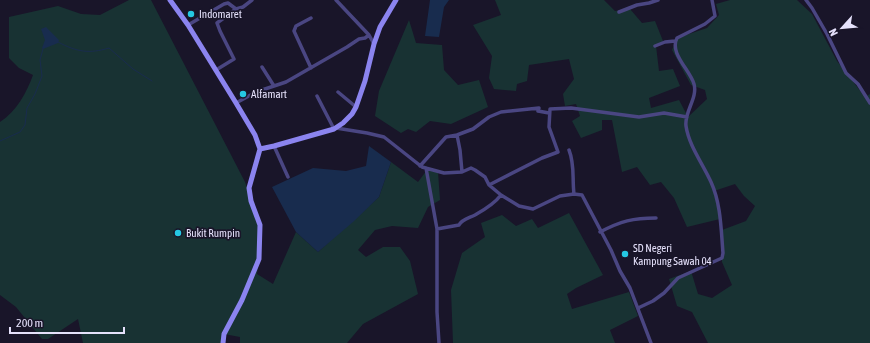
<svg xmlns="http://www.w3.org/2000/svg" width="870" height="343" viewBox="0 0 870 343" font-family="'Asap Condensed',sans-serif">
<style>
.green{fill:#183233}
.water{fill:#182c4e}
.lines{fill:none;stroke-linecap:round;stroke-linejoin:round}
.stream{stroke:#182c4e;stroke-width:1}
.street{stroke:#4a4682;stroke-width:3.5}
.secondary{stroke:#8b84ef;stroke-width:5}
.poi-dot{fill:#25c8e3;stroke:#191529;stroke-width:1.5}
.labels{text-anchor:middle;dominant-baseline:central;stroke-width:3.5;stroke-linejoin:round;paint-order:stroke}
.poi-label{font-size:11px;fill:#e5e1fb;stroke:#191529;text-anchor:start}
</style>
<rect width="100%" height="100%" fill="#191529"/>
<!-- green -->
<path class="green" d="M129,0h22l94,182 12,32 5,27 -5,33 16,10 23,-52 22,20 61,-55 12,-35 27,20 9,-12 11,2 2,28 -12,7 -10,21 -26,-2 -17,4 -17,20 8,7 17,-10h17l10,14 8,33 -55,30 -16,19h-107v-6l-16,-3v9h-141l-5,-24 -30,20h-6l-26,-32 -16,-12v-173c16,-10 27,-30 33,-47l-14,-7 -10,-10v-41l49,-11 23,8 19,1z
M495,0h109l11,11 15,-2 12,14 13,-2 8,20 -7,5 3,25 14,-2 7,17 -31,12 2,10 28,-8 9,17 19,-18 -2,-9 -14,-5 -19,-35 5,-12 30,-10 12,-13 -3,-11 14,-4h67l15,14 25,47 28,36 5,-3v249h-162l-16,-31 -15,-6 -8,-27 22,-8 7,23 14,4 20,-13 -10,-23v-32l24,-9 9,-15 -11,-10 -9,-12 -21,7 6,28 -33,8 -13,-29 -13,-16 -11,3 -13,-18 -15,5 -10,-52h-10v10l-21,8 -9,-17 8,-5 -4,-12 -11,2 -2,-12 11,-15 -5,-20 -40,6 -2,16 -10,3 -1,7 -22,-2 -5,-11 3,-22 -19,-31 28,-10z
M409,20l7,23 26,2 2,25 14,15 21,-5 9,27 -37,17 -21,-3 -14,11 -8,-3 -7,4 -26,-17 4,-25z
M569,213l34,62 -27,13 -9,6 5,15 57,-17 9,24 -28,14 5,13h-162l-2,-53 11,-37 23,-16 -4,-14 21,-8 14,11 16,-7 6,9z"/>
<!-- water -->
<path class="water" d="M430,0h19l-5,7 -5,30 -14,-1z
M46,27l13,13 -1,3 -15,6 -1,-1 3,-8 -4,-11z
M369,146l22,16 -12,35 -26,25 -35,30 -22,-20 -24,-45 41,-19 33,3 20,-5z"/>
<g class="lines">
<!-- stream -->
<path class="stream" d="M58,42c19,10 31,12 51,6l24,21 19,12
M0,141l20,-9 5,-7 2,-17 8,-14 7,-18 -2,-16 3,-11"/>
<!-- street -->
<path class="street" d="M336,0l33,35 5,9
M806,0l6,8 15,26 19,39 12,11 12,19
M619,12l18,-7 12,-2 9,-3
M311,18l-15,8 -2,5 17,37
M188,25l36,-21 4,-1 8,6 7,-2 9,-7
M655,46l10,-4 10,-1
M262,67l12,19
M216,70l18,-11 -14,-28 -3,-8 19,-14
M338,92l18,15
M317,96l17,33
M236,103l20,-11 30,-10 61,-35 12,-8 6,-1 4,-3
M336,128l31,5 17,4 38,30 22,6 18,-1 9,-4 4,2 10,7 4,8 12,10 18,11 14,3 27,-13 14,-2 8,1 29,55 9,21 10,17 21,55
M457,135l3,15 2,22
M274,146l14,31
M569,150c6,15 3,28 5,44
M420,166l26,-29 11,-2 16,-6 16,-12 12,-5 38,-4 -1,3 11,2
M426,168l11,61v83l2,31
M489,185l53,-27 16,-6 -9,-25 1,-18 21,-1 68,9 25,-4 23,4
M437,229l22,-4c3,-6 10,-7 16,-10 9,-5 20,-12 26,-20
M600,232c21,-11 33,-14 56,-14
M638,308l15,-7 11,-8 14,-15 44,-20 1,-5c-2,-24 -2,-49 -12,-71 -8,-18 -22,-36 -25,-56 -2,-14 12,-28 8,-42 -4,-14 -25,-31 -17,-46l28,-14 10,-8 -3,-16"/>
<!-- secondary -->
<path class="secondary" d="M170,0l18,25 48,78 19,32 5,14
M260,149l14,-3 60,-17 9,-6 9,-9 4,-7 9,-26 9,-37 6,-17 16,-27
M223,343l1,-9 18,-34 17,-41 1,-34 -9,-24 -2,-13 11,-39"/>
</g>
<!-- markers -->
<g class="poi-dot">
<circle cx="191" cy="14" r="4"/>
<circle cx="243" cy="94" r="4"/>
<circle cx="178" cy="233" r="4"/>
<circle cx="625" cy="254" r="4"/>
</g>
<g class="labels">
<!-- poi labels -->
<g class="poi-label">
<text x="199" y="14">Indomaret</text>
<text x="251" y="94">Alfamart</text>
<text x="186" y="233">Bukit Rumpin</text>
<text x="633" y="248">SD Negeri<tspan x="633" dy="13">Kampung Sawah 04</tspan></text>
</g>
</g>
<!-- north arrow -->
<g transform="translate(842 28) rotate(243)" stroke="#191529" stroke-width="3" paint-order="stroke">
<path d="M0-3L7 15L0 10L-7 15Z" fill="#e5e1fb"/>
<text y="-6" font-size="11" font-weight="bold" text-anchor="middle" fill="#e5e1fb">N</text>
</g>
<!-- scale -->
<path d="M10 327v6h114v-6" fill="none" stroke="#e5e1fb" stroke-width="2"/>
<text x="16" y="327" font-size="12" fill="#e5e1fb" stroke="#191529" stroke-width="3" paint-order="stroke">200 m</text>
</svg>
